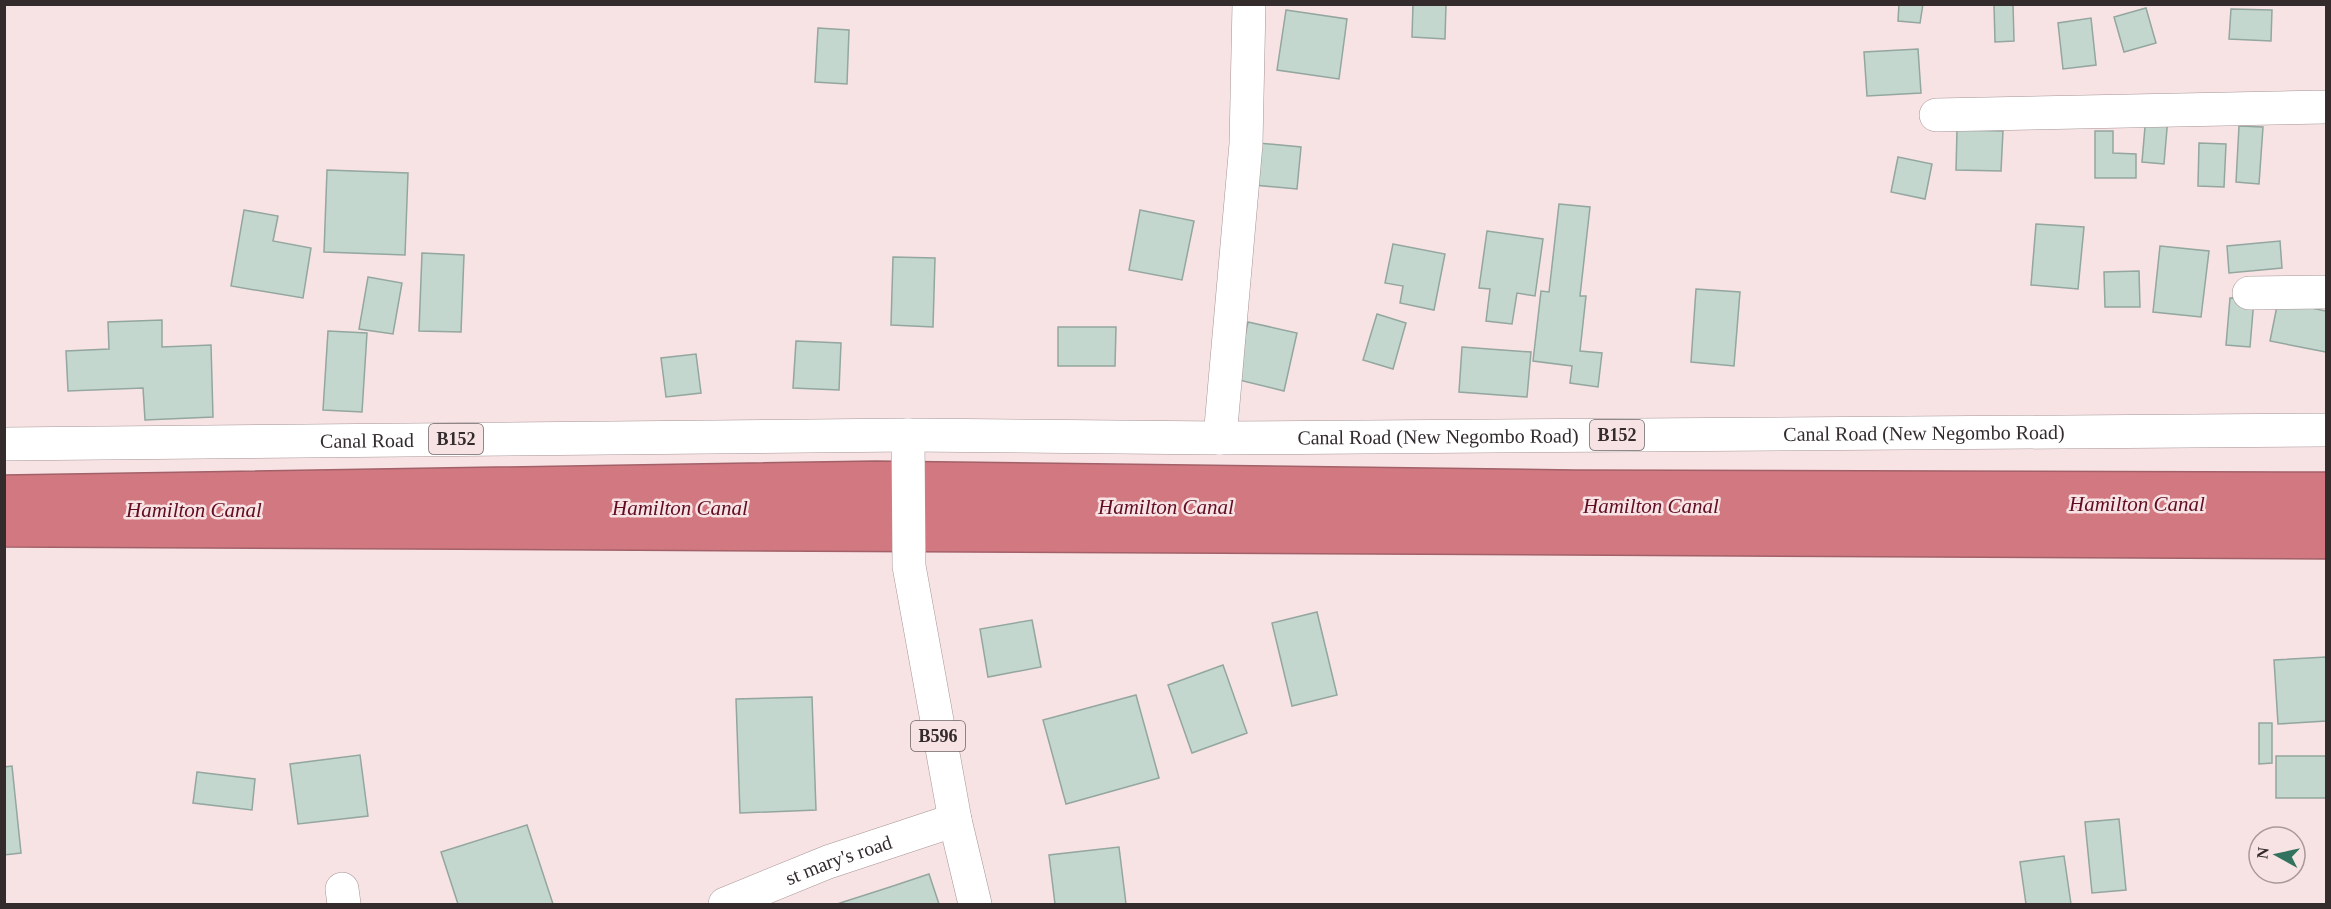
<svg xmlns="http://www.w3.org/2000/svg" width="2331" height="909" viewBox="0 0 2331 909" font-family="'Times New Roman',serif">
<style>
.water{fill:#d27881;stroke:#a26168;stroke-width:1.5}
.building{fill:#c3d7cf;stroke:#93a69f;stroke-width:1.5}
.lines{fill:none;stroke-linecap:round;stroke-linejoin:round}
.minor-casing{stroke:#a79495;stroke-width:34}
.major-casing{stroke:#a79495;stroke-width:34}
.minor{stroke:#fff;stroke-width:33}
.major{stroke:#fff;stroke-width:33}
.labels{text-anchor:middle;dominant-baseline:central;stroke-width:5;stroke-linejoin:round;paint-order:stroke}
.shield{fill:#f8e3e4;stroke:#6e6263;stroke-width:1.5}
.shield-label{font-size:18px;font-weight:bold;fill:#332b2c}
.street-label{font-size:20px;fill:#332b2c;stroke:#f8e3e4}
.water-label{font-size:21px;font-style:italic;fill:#600d21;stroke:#f8e3e4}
</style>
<rect width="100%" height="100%" fill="#f8e3e4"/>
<!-- water -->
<path class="water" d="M875,461l700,9 751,2v87l-2321,-12 -1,-72z"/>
<!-- building -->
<path class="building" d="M1413,4h33l-1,35 -33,-2z
M1899,4h24l-3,19 -22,-2z
M1994,4h19l1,37 -19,1z
M2146,8l10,35 -32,9 -10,-35z
M2231,9l41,1 -1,31 -42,-2z
M1286,10l61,9 -8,60 -62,-9z
M2091,18l5,47 -33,4 -5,-46z
M818,28l31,2 -2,54 -32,-2z
M1918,49l3,44 -54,3 -3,-44z
M2146,115l22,2 -4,47 -22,-2z
M2239,126l24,1 -4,57 -23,-2z
M1957,130l46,1 -2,40 -45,-1z
M2095,131h18v22l23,1v24h-41z
M1258,143l43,4 -4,42 -43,-4z
M2199,143l27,1 -2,43 -26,-1z
M1898,157l34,7 -7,35 -34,-7z
M327,170l81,3 -3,82 -81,-3z
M1559,204l31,3 -10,89h6l-6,55 22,2 -4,34 -28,-4 2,-17 -39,-5 8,-70 8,1z
M244,210l34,6 -5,25 38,7 -8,50 -72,-12z
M1140,210l54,11 -12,59 -53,-10z
M2036,224l48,3 -6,62 -47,-4z
M1487,231l56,8 -8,57 -18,-3 -5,31 -26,-3 4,-32 -11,-1z
M2280,241l2,27 -53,5 -2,-27z
M1393,244l52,10 -11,56 -34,-7 3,-17 -18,-3z
M2160,246l49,5 -8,66 -48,-5z
M422,253l42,2 -3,77 -42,-1z
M893,257l42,1 -2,69 -42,-2z
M2139,271l1,36h-35l-1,-35z
M368,277l34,6 -9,51 -34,-5z
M1696,289l44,3 -6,74 -43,-4z
M2230,298l24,1 -4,48 -24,-2z
M2278,301l48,10v41l-56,-11z
M1377,314l29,9 -13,46 -30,-9z
M162,320v27l49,-2 2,72 -68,3 -2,-32 -75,3 -2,-40 43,-2 -1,-27z
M1248,322l49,11 -13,58 -49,-12z
M1058,327h58l-1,39h-57z
M328,331l39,2 -5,79 -39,-2z
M796,341l45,2 -2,47 -46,-2z
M1462,347l69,5 -4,45 -68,-5z
M696,354l5,39 -35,4 -5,-39z
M1317,612l20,83 -45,11 -20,-83z
M1032,620l9,47 -53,10 -8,-48z
M2326,657v64l-48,3 -4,-64z
M1223,665l24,68 -55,20 -24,-68z
M1136,695l23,83 -93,26 -23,-84z
M812,697l4,113 -76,3 -4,-114z
M2259,723h13v40l-13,1z
M360,755l8,61 -70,8 -8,-60z
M2276,756h50v42h-50z
M12,766l9,87 -17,2v-88z
M197,772l58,7 -3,31 -59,-7z
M2119,819l7,71 -34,3 -7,-71z
M527,825l26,79h-95l-17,-52z
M1119,847l7,57h-71l-6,-49z
M2064,856l7,48h-45l-6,-42z
M929,874l10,30h-102l53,-17z"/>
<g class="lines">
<defs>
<g id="minor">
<path d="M1936,115l390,-8"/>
<path d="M2249,293l77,-1"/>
<path d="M1220,438l26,-294 3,-140"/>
<path d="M342,889l2,15"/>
<path id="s1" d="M725,904l103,-42 127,-42"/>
</g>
<g id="major">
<path d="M908,435l1,131 46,254 20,84"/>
<path id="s2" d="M4,444l904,-9 312,3 1106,-8"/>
</g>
</defs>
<!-- minor casing -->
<use href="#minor" class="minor-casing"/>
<!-- major casing -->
<use href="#major" class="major-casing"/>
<!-- minor -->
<use href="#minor" class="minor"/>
<!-- major -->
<use href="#major" class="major"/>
</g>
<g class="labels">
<!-- shield labels -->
<g class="shield">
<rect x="1590" y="420" width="54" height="30" rx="4.5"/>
<rect x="429" y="424" width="54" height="30" rx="4.5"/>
<rect x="911" y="721" width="54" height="30" rx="4.5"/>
</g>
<g class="shield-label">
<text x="1617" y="435">B152</text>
<text x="456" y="439">B152</text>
<text x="938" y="736">B596</text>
</g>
<!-- street labels -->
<g class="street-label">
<text stroke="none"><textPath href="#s2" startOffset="1920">Canal Road (New Negombo Road)</textPath></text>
<text stroke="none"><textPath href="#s2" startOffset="1434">Canal Road (New Negombo Road)</textPath></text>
<text stroke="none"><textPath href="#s2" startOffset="363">Canal Road</textPath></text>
<text stroke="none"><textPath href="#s1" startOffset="122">st mary's road</textPath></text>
</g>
<!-- water labels -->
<g class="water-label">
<text x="2137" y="504">Hamilton Canal</text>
<text x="1651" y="506">Hamilton Canal</text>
<text x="1166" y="507">Hamilton Canal</text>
<text x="680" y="508">Hamilton Canal</text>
<text x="194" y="510">Hamilton Canal</text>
</g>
</g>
<!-- border -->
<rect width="2331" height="909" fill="none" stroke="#332b2c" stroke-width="12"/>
<!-- north arrow -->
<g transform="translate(2277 855) rotate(278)"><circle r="28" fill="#f8e3e4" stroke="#a9999a" stroke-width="1.5"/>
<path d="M0-4.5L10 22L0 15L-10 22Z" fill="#33725f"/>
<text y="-9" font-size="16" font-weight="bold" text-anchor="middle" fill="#332b2c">N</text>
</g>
</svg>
